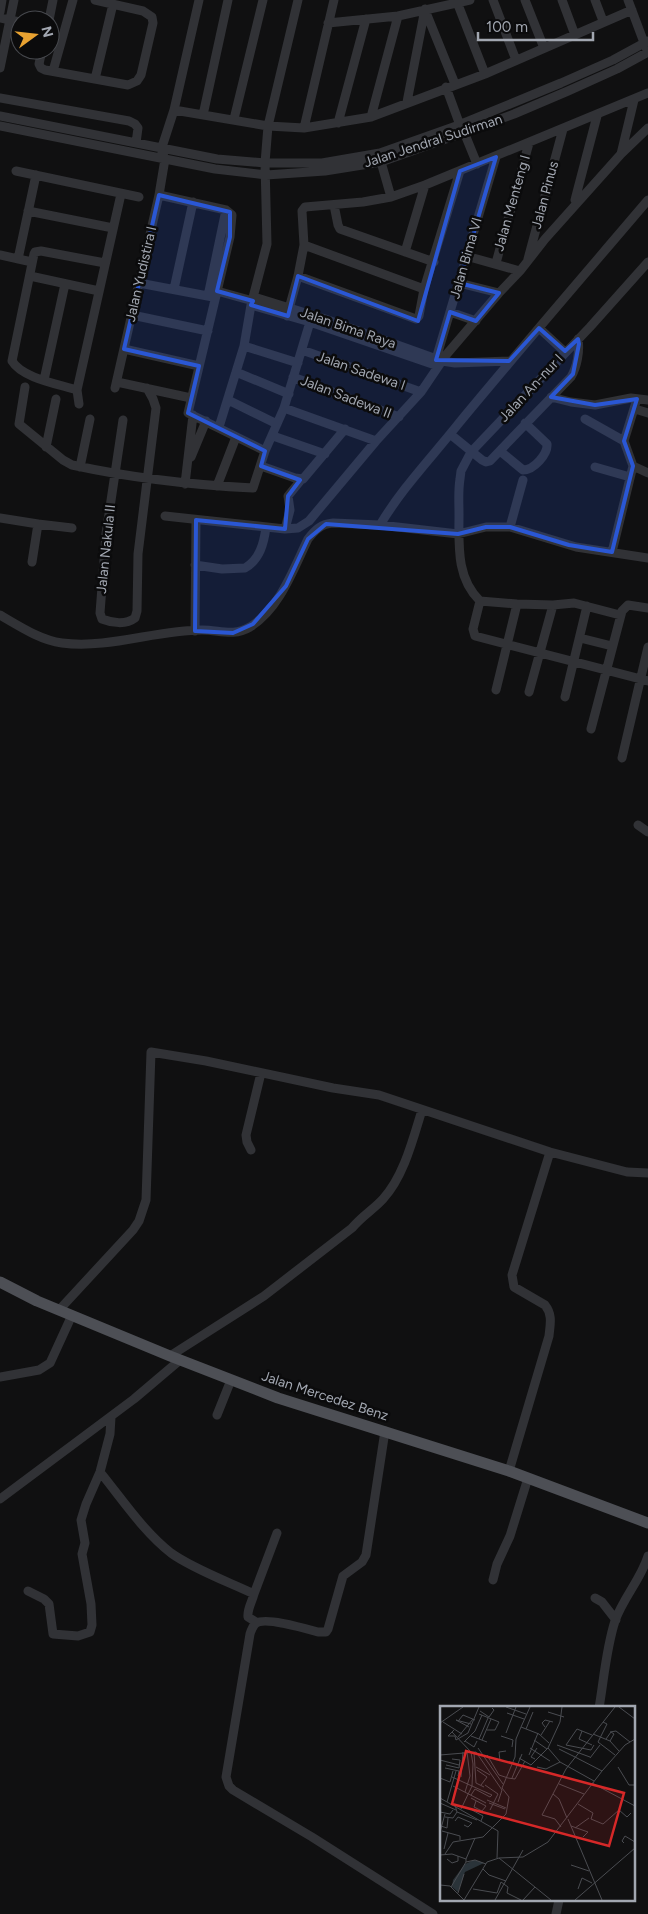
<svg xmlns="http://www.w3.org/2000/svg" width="648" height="1914" viewBox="0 0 648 1914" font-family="Figtree,sans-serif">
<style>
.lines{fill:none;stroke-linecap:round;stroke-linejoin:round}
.minor{stroke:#313236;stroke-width:9}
.major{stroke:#4d4f55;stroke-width:11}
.marked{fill:#2a57d4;fill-opacity:0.2;stroke:#2a57d4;stroke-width:4;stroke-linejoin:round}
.labels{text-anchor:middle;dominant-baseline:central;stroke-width:5;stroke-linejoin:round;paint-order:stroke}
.street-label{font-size:14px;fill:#a2a7b1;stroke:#0b0b0c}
.inset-road{fill:none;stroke:#4a4c51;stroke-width:1}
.view{fill:#d62828;fill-opacity:0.15;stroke:#d62828;stroke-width:2.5}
.inset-edge{fill:none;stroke:#a2a7b1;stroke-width:2.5}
</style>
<rect width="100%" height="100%" fill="#101011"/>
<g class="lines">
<!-- minor -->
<path class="minor" d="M493,0l23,60
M525,0l19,48
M562,0l13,35
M595,0l8,21
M628,0l18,48
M457,2l28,72
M425,10l30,74
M0,12l2,-12
M0,18l20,4
M49,20l4,-20
M328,23l70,-7 72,-16
M42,50l-3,14 2,4 4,2 83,15 9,-4 4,-6 12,-52 -1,-6 -9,-6 -48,-11
M0,68l14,-68
M53,71l20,-71
M95,79l18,-75
M446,87l15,41
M0,98l129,23 6,3 3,4 -2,15
M407,102l18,-93
M174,110l94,16 36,2 67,-11 114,-43 147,-64
M203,115l25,-115
M0,116l217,43 48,4h57l58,-10 79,-28 102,-42 52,-23 35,-19
M371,117l27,-101
M234,119l29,-119
M338,123l28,-104
M0,126l215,43 51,6 59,-4 56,-9 79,-28 54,-20 54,-23 49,-22 31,-17
M304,128l30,-128
M464,132l13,32
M621,154l13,-54
M381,162l10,35
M16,171l123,26
M159,195l67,15 6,5 -2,22 -42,176 77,38
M578,202l-3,-2 1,-4 21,-80
M334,205l4,20 2,4 94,33
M28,211l85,17
M304,245l120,44
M405,252l20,-67
M0,255l32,7
M466,256l54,15
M18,259l18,-84
M528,259l35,-130
M648,262l-58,65 -119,125 -10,19 -1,8c-2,12 -1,23 -1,35 0,31 -3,64 21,87l-7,28 2,7 173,45
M496,263l33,-120
M30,276l69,15
M298,276l118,43 3,-3 5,-27 36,-118
M139,283l74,14
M459,283l40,10
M174,289l19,-87
M217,291l36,10
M208,296l18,-86
M254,297l71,22 117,42 13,2 54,-2
M251,305l59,17 128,44
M450,312l26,9
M132,315l76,16
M287,316l11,-40 6,-31 -2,-34 3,-4 58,-5 28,-5 34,-12 223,-92
M539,328l26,24
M244,346l54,17
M124,349l75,17
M302,350l119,42
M436,359l60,-202
M236,372l53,22
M293,377l106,40
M44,380l21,-96
M117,382l74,16
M25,387l-6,37 44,36 9,5c60,13 119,20 181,23l12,-37 19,-43 26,-86
M115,388l44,-193 6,-36 -3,-7v-5l12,-37 25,-110
M77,390c-19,-6 -55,-12 -65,-29l22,-107 1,-2 6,-1 64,12
M551,397l20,5 24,3 36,-7 17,2
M228,400l49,24
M79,404l-2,-14 44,-196
M284,408l92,33
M635,409l13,4
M585,419l39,22
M123,420l-17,114 -6,79 2,6c10,4 24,6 33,-1l2,-7 1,-57 18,-146 -3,-9 -6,-11
M219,427l25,-81 7,-41 16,-61 -2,-81 3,-37 30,-126
M450,434l32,26 4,2 4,-1 81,-84c6,-10 9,-26 7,-38
M273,436l52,18
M46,447l10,-48
M500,451l23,19c11,0 25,-16 24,-26l-22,-21
M191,457l15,-36
M261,466l34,12 8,1 42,-50
M633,466l15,7
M80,467l10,-48
M595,467l35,10
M185,484l8,-69
M217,486l19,-49
M165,516l120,13 13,-1 11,-7 67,-80 45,-49 25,-37 53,-62 21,-22 25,-32 76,-85 27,-26
M0,518l38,6
M380,525c22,-37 52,-68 79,-102 62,-75 126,-149 189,-223
M510,527l13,-47
M285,529l5,-19 -2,-14 13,-16
M612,552l21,-86 -9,-25 13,-42
M32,562l6,-38 34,4
M195,565l27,4 23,-1c15,-9 19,-25 21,-41
M480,601l37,3 36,1 21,-2 46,12
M0,615c19,11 40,25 62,28 47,6 94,-13 140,-13 18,0 31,7 48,-3 30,-19 43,-57 58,-88 7,-9 13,-15 25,-16l47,2 78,9 28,-7h24l66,20 72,11
M195,631l1,-111
M580,638l32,8
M496,690l21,-86
M529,692l24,-87
M565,697l22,-91
M591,729l31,-118 6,-6 20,3
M622,758l26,-111
M638,825l10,7
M251,1150l-4,-8 -1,-7 15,-62
M60,1309l73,-79 6,-9 7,-21 5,-148 55,9 127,27 46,7 171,57 77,20 21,1
M170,1356l94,-60 88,-68c10,-12 22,-19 31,-29 21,-23 30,-60 39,-89
M0,1377l39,-7 11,-7 22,-48
M217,1415l14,-35
M385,1431l-19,124 -4,7 -19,14 -15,53 -2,3h-8c-11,-3 -55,-16 -63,-8 -2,2 -4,7 -5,10l-24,143 3,9 4,4 79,47 121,77
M509,1471l40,-135c1,-11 4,-21 -4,-31l-31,-18 -2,-12 38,-123
M100,1472c22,27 43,59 71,81 22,16 58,29 83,41
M0,1499l134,-100 46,-39
M493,1580l4,-16 13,-28 18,-58
M28,1591l16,8 5,5 4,30 25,2 12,-4 2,-7 -1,-21 -9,-50 3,-11 -4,-23 5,-16 14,-32 10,-38 1,-17
M595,1598l7,4 14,18
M256,1622l-8,-5c-1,-8 4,-15 6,-23l23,-61
M599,1708c5,-29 7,-59 16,-87 8,-23 26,-42 33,-65
M556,1914l3,-14"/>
<!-- major -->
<path class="major" d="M0,1282l37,19 133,55 108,42 231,73 139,52"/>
</g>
<!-- marked area -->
<path class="marked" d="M496,157l-37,126 40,10 -23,28 -26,-9 -14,48 73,1 30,-33 26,23 13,-12 1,5 -6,30 -22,23 44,8 42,-6 -13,42 9,25 -21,86 -43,-7 -59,-18h-24l-28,7 -132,-10 -18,15 -22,47 -33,38 -20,9 -38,-2 1,-111 89,9 3,-33 12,-16 -39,-14 4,-15 -77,-38 11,-47 -75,-17 35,-154 71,17v25l-13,54 36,10 -2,4 37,11 10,-40 120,45 42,-150z"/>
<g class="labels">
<!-- street labels -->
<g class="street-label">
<text transform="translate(433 141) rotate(-18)">Jalan Jendral Sudirman</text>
<text transform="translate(545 195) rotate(-75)">Jalan Pinus</text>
<text transform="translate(512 203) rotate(-74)">Jalan Menteng I</text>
<text transform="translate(466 258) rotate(-74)">Jalan Bima VI</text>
<text transform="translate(141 274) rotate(-77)">Jalan Yudistira I</text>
<text transform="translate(348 328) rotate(19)">Jalan Bima Raya</text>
<text transform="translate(361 371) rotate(19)">Jalan Sadewa I</text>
<text transform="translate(531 388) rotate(-47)">Jalan An-nur I</text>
<text transform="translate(346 397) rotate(21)">Jalan Sadewa II</text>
<text transform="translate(106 549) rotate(-84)">Jalan Nakula II</text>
<text transform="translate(325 1396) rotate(18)">Jalan Mercedez Benz</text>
</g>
</g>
<!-- overview -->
<g transform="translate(440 1706)">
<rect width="195" height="195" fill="#101011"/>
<path d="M34,154l10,3 -19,9 -7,20 -6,-5 1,-7 12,-16z" fill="#2a3339"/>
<path class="inset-road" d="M66,1l20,7M90,1l-9,20 18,7 10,9M122,1l-2,15 -12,26 12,14 34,19M179,1l16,12M40,5l9,6 5,-7 -2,-2M108,6l16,5M67,7l17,6M39,8l20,8 -4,8h-8M19,14l4,-5 12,5M3,16l19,12M163,16l4,2 -9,18 17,13M0,17l23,-16M29,21l-13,-7 15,4M105,21l-3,-4 3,-3 8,2M86,23l7,-17M14,24l-6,6h7l1,4 12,-7 11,-26M142,25l-3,8 13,6M12,26l19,20 2,12 -1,22 -11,23M170,26l6,-1 14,11M66,27l10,-26M153,28l17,7 9,10M101,29l9,-14M152,29l-15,-6 -11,16 25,5 3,-5M31,30l16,6M61,30l12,4 -1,7M18,31l15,-18M39,33l9,-21M166,33l5,-7 3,2 -4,7M42,34l9,-21M94,34l13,9M25,35l9,6 3,-6M24,36l11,-11 7,-16M117,39l33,12M38,42l25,36M90,42l20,13M119,43l16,8M34,46l2,31 8,4M0,49l36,-3 26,38 -4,12M47,49l12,20 9,3 7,1 10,-18M89,49l9,-22M135,51l27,14M79,52l12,7 17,-17M150,52l10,-13M95,53l-4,-2 6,-9M0,54l19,5M60,55l-1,-9 7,-1M6,59l13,3 1,-8 -8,-1M36,61l14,8M97,61l9,2 14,-7M178,61l11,18h6M5,62l14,3 -1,5M37,64l10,7 -6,8M12,71l40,18M21,71l2,-25M0,72l10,4 3,-11M72,72l10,-24M152,77l43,23M119,78l25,10M45,79l13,9 -8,16M13,80l33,17M25,86l5,-16 -3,-24M113,88l6,5 8,19M31,89l4,-6 15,8 2,-2M0,92l58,33M31,92l15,8M47,94l19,8M36,95l-2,6 8,4 4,-5M7,96l9,-31M0,97l16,7M49,97l16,6M138,98l15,9 -2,6 12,5 16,-14 8,7 4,-4M15,99l2,7 20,8M32,104l11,6 -2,5M0,106l10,2 3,-4M5,111l8,1 4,-6M128,113l34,81M15,115l3,-4 14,6 -4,4 -4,-2M1,120l6,2 1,-10M131,120l17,6 -5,5M121,121l-6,-8 -13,-4 24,-46 49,-62M135,122l14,-10M2,125l18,5v4M0,126l5,-18M184,137l-2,-2 3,-5 10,6M4,143l4,-16M5,148l8,-12 30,-5 23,-23 3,-17 -7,-9 13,-31 1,-18 5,-12M0,149l12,-1 14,5v3l9,-2 11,4M57,152l1,-27M59,152l24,-1 25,-15 54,-71 23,-26 10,-6M7,153l5,4 6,-2v-5M26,153l9,-21M131,159l18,6M43,163l6,6 17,6M0,179l10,1 14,14M11,181l15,-25M33,183l24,4 4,-11 7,5 -1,6 14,7M138,183l4,-11 10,5M18,187l6,-19M24,194l23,-38 12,-4 52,42M55,194l28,-50M83,194l12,-13M135,194l60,-52"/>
<path class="view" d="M26,45l158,42 -15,53 -157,-42z"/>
<rect width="195" height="195" class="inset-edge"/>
</g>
<!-- north arrow -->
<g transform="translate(35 35) rotate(75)"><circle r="24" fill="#0b0b0c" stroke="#47494e"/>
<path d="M0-4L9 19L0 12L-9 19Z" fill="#e8a231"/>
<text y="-8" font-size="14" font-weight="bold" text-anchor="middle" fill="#a2a7b1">N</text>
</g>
<!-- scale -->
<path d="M478 32v8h115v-8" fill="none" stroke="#a2a7b1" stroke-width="2.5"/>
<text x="486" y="32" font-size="15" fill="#a2a7b1" stroke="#0b0b0c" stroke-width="4" paint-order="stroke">100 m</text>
</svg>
